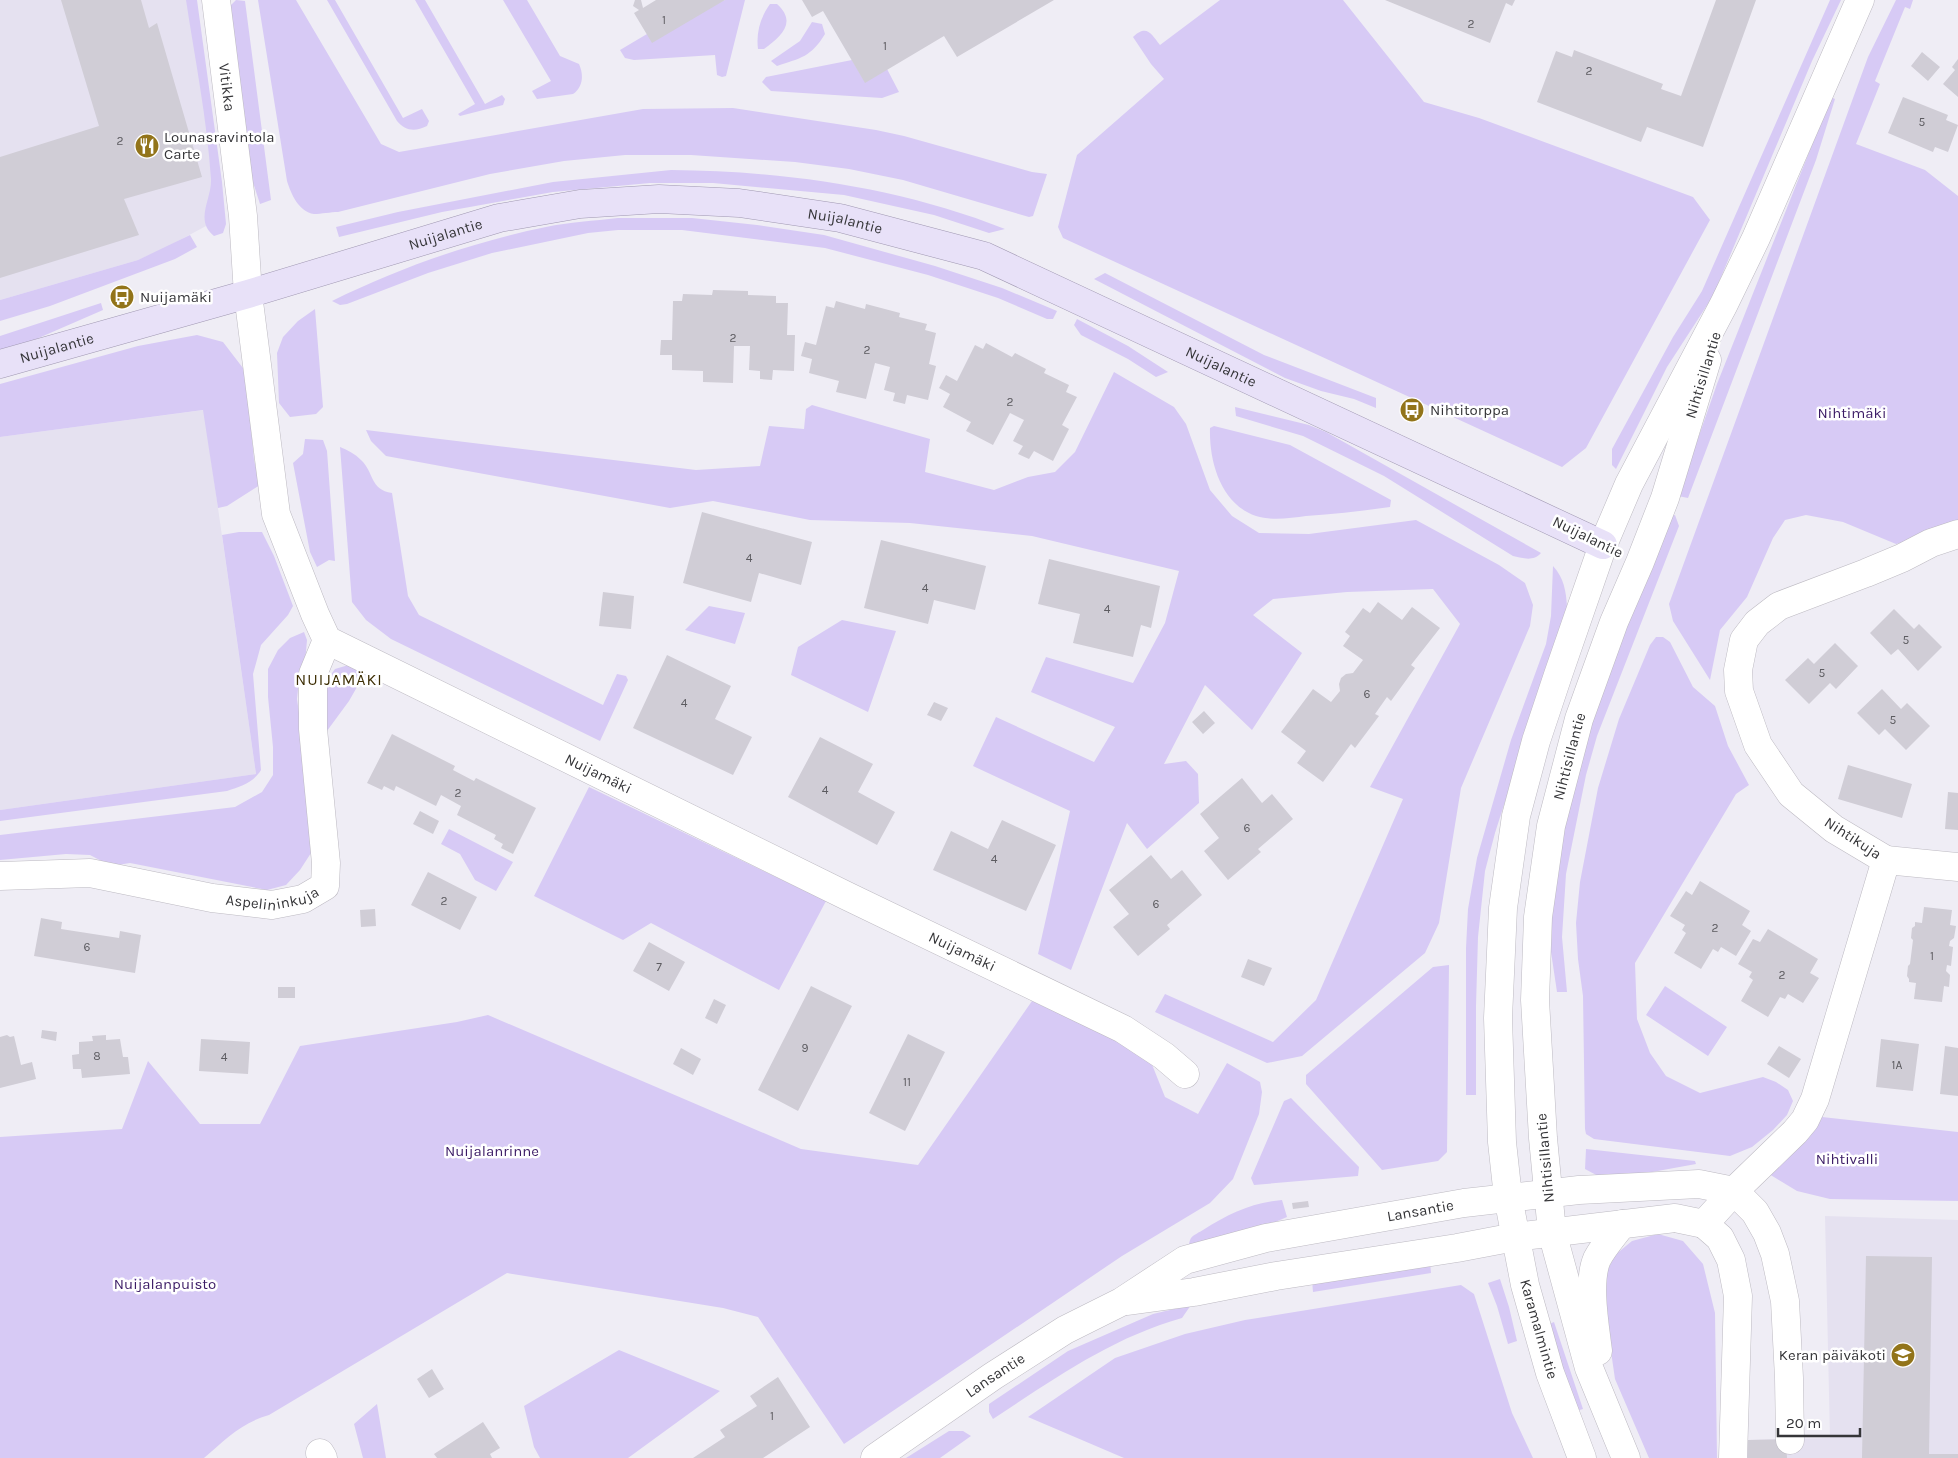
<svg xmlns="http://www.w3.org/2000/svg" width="1958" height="1458" viewBox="0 0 1958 1458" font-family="Karla,sans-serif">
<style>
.built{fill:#e5e1f0}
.green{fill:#d7caf5}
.building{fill:#d0cdd6}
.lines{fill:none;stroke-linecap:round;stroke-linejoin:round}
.minor-casing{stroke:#bdbac2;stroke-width:29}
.major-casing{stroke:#a098b2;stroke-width:29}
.minor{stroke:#fff;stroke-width:28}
.major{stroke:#e8e1f8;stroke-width:28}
.labels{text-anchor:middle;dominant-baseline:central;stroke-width:5;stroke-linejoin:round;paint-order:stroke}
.number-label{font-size:12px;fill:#5c5b60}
.street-label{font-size:15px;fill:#353538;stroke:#fff}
.poi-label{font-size:15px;fill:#353538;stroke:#fff;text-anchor:start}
.park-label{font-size:15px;fill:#3b1b65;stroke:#fff}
.neighbourhood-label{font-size:16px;letter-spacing:1px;fill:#3c2d03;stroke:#fff}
</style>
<rect width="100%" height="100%" fill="#efedf5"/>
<!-- built -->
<path class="built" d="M0,0h192l28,203 -14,23 -41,22 -27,12 -138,40z
M204,410l52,364 -256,36v-373z
M1825,1216l133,4v238h-222l12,-18 82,-2z"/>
<!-- green -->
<path class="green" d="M186,0h11l25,182 4,42 -3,9 -9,3c-20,-16 -2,-37 -3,-57 -4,-60 -16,-120 -25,-179z
M236,0l9,1 26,199 -11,4 -15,-46 -16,-151z
M258,0h38l85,144 18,8 244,-43 90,-1 143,22 28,6 128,36 15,2 -14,42 -4,1 -126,-37 -54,-11 -54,-7 -104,-7h-66l-61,6 -74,13 -152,38c-7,0 -17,2 -24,2 -15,-2 -23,-20 -27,-33z
M327,0h8l68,118 19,-9 7,12 -2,5c-12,6 -22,5 -30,-5z
M415,0h10l60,104 17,-9 3,4 -2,6 -43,11 -2,-2 17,-10z
M503,0h24l33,56 19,8c5,11 4,23 -6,30l-36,5 -5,-8 19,-10z
M725,0h20l-19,76 -4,1 -5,-2 -2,-20 -81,5 -9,-2 -5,-8 27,-16z
M1220,0h123l81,102 55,16 214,79 17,23 -124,228 -24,19 -499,-229 -5,-11 19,-72 87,-76 -13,-15 -18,-27c14,-13 18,-3 27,8z
M1830,0h11l-29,61 -99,235 -46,71 -51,102 -4,-4v-16l61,-112 29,-46z
M1896,0h17l-3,9 -5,-2 -30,74 5,3 -24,60 69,26 33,26v330l-37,12 -25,6 -53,-22 -37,-7 -21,5 -12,18 -26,59 -27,33 -10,50 -37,-59 -4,-17 199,-547z
M770,4h7c21,19 3,33 -13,45h-6c-2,-16 2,-31 12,-45z
M812,22l10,2 3,10c-14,23 -24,24 -48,32l-6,-5 29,-20z
M852,60l13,22 22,-13 12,23 -17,6 -111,-7 -9,-9 4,-5z
M1831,97l4,2 -19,61 -128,338 -10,-2 39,-112z
M671,170c113,1 228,17 334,59l-16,4 -55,-18 -90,-20 -131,-12h-63l-97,9 -111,20 -103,25 -3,-10 62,-15 155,-30z
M618,218h74l65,7 67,10 111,31 67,22 55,23 -4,8h-6l-49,-21 -70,-23 -103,-27 -143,-18h-64l-30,3 -96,20 -64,20 -81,31 -7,1 -8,-4c67,-33 140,-59 214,-74 23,-5 48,-6 72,-9z
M190,235l7,12 -22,12 -125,47 -50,15v-21l138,-40z
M1105,273l159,82 112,43v10l-22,-9 -33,-8 -36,-13 -191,-99z
M101,303l2,7 -69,30 -34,10v-14z
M315,309l8,98 -7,7 -26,3 -11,-14 -2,-50 6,-16 15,-16z
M1077,319l51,27 40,26 -12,5 -28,-18 -47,-24 -7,-10z
M197,335l26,7 23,30 8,88 6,25 -33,21 -9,2 -15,-98 -203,27v-53l138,-38z
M1114,372l60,35 12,17 24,66 22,26 27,17 50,1 107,-14 83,45 26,18 8,22 -3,21 -69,162 -22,135 -14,30 -123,103 -35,7 -112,-51 10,-18 108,48 43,-42 87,-201 -33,-12 90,-163 -27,-35 -86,3 -74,7 -20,16 49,38 -50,77 -47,-45 -41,79 22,-3 12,13 1,29 -52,46 -20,-26 -56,147 -33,-16 32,-143 -97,-45 23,-49 98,45 21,-35 -84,-35 15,-35 87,26 32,-60 14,-52 -147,-35 -122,-13 -100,-3 -97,-19 -43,7 -284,-52 -15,-15 -5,-11 330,40 64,-4 9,-40 35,3 2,-20 6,-4 118,34 -5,33 69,18 34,-13 27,-5 20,-20z
M1235,407l74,18 17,7 215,121c-8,9 -18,5 -28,3l-129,-80 -81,-40 -67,-20z
M1214,426l76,19 101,55 -1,7c-28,4 -56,7 -84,9 -15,2 -35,5 -50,0 -35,-12 -47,-54 -46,-88z
M305,439l18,1 4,11 8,110 -6,-1 -12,7 -7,-15 -17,-89 10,-9z
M340,447c8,3 15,7 21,13 13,12 9,30 31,33l16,103 11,19 184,90 14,-31 9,2 2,4 -28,61 -209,-102 -25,-19 -14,-18z
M1675,515l4,11 -82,210 -11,39 -20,99 -4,63 5,55h-10l-6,-40 1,-40 16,-110 25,-92 77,-194z
M239,532h23l12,24 19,50 -5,9 -27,30 -8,29 8,96c-8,13 -20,16 -34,21l-227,30v-11l256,-36 -34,-239z
M1553,566c11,12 13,25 14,41l-72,226 -10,38 -7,66 -2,69v89h-10v-147l2,-39 9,-51 34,-118 35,-96 5,-28z
M709,606l36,7 -10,31 -50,-14z
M842,620l54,11 -28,81 -77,-37 7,-28z
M304,632l3,8 -2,23 -6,17 -2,19 8,56 6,98 -11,17 -14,15 -19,5 -137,-27 -19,3 -21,-11 -24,-1 -66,6v-25l235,-28 27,-15 11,-17v-28l-5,-50v-28l10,-19 12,-12z
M1656,637h7l7,5 23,45 22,19 13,40 21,39 -13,9 -101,169 2,56 13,34 16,23 34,17 63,-16 13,5 12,8 5,11 -6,14 -14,15 -21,17 -22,9 -136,-17 -8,-5 -1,-5 -2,-133 -5,-37 -2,-36 4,-41 18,-94 21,-69 31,-74z
M352,664l13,9 -16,28 -25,34v-51l11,-15z
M589,787l237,114 -47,89 -128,-67 -28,17 -89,-44z
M449,829l64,33 -17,29 -21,-11 -15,-26 -19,-10z
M1449,965l-2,187 -9,9 -56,9 -76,-86v-9l127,-108z
M1665,986l62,41 -19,29 -62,-41z
M1032,1001l99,45 18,11 16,40 33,17 29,-51 33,19 2,10 -3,22 -26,65 -23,24 -88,53 -278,188 -86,-127 -35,-9 -216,-35 -238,142c-28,8 -43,24 -65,43h-204v-321l122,-8 26,-68 52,63h60l40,-78 157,-24 31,-7 313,134 117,16z
M1291,1098l68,69 -1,9 -104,9 -3,-7 33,-77z
M1822,1117l136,15v69l-128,-2 -33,-8 -28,-17 44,-42z
M1586,1149l109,12 1,3 -77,14 -19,-1 -15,-8z
M1282,1200l5,17 -56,24 -41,13c-1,-5 -2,-11 1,-16 2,-3 9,-6 12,-8 27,-17 48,-27 79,-30z
M1658,1234l25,7 20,23 12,49 2,145h-68l-34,-79 -14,-96 14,-28 17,-14z
M1430,1261l1,12 -118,19 -1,-12z
M1500,1279l9,28 8,34 -9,3 -11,-38 -9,-23z
M1461,1285l13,9 38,119 21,45h-409l-96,-41 87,-59 70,-24 60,-14z
M1191,1305l-9,13c-71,20 -128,61 -189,101l-4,-7v-8l79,-53 85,-37z
M1554,1322l29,87 -10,3 -29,-86z
M619,1350l101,41 -92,67h-88l-6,-11 -10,-41z
M377,1404l9,54h-23l-9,-34z
M949,1431h14l8,5 -31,22h-34z"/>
<!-- building -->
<path class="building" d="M61,0h80l8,28 8,-5 45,154 -78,22 15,36 -139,43v-121l99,-31z
M635,0h6l2,8 13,-8h69l-73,43 -18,-30 5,-3 -6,-4z
M802,0h252l-97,57 -13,-21 -79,47 -42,-72 -11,6z
M1385,0h130l-3,6 -6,-3 -16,40z
M1716,0h40l-53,147 -56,-20 -6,15 -104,-40 19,-51 16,6 2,-7 89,34 -2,5 20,7z
M1922,52l18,15 -12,14 -17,-15z
M1958,59v38l-15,-13 12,-14 -3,-3z
M1903,97l45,18 -2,5 12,5 -10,27 -13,-5 -2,5 -45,-19z
M713,290l35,1v4l28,1v7h12l-1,32h8l-1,36 -21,-1 -1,10 -12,-1v-8l-11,-1 1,-24h-16l-1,37 -30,-1v-11l-31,-1v-15h-12l1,-15h11l1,-39h9l1,-7 29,1z
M836,301l29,8 1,-5 34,9 -1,4 28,7 -2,6 11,3 -7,31 7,2 -8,34 -21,-5 -2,9 -12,-3 2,-8 -11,-3 6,-23 -15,-4 -9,36 -30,-7 3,-11 -30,-8 3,-14 -11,-3 4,-14 11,3 10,-39 8,2z
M986,343l26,14 3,-4 31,16 -2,4 25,12 -3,7 11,5 -15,28 7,4 -16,32 -19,-10 -5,8 -11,-5 5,-8 -10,-5 11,-21 -14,-7 -17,32 -27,-14 5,-9 -28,-15 7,-13 -11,-6 7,-13 11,6 18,-36 8,4z
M702,512l110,30 -11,43 -42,-12 -8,29 -68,-19z
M881,540l105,26 -11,44 -41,-10 -6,24 -64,-16z
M1049,559l111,27 -9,42 -10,-3 -8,32 -60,-14 7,-29 -42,-10z
M603,592l31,4 -3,33 -32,-3z
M1378,602l24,18 10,-13 28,21 -29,37 4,3 -24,33 -4,-4 -12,17 4,2 -24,32 -4,-4 -28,38 -26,-19 9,-12 -25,-19 32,-43 18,13 9,-11 -1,-7 2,-6 5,-4 7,-1 10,-13 -20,-14 7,-10 -5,-4 18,-24 7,5z
M1894,609l20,20 5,-5 23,23 -24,24 -20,-22 -7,6 -21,-22z
M1835,643l23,23 -22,23 -6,-6 -21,21 -24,-24 23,-22 6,6z
M667,655l64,31 -16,33 37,18 -19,38 -100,-47z
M1882,689l19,20 6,-6 23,23 -24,24 -21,-21 -6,6 -22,-22z
M934,702l14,6 -7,13 -14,-6z
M1204,711l11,12 -12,11 -11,-12z
M392,734l63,32 -2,4 21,11 2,-3 60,30 -23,46 -12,-6 2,-4 -9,-5 2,-4 -39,-20 4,-9 -20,-11 -5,11 -40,-20 -2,5 -10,-5 -2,4 -15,-7z
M820,737l53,27 -15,28 37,20 -18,33 -89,-48z
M1848,765l64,19 -10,34 -64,-19z
M1242,778l20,25 10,-9 21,25 -35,30 3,3 -33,28 -24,-29 15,-13 -19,-24z
M1948,792l10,1v37l-13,-1z
M420,811l19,10 -6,13 -20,-10z
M1002,820l54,25 -30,66 -93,-41 18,-39 37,18z
M1151,855l20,24 11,-9 20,25 -35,30 3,4 -32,27 -25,-29 16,-13 -20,-24z
M428,872l49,25 -17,33 -49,-25z
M1700,881l50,30 -8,14 9,6 -15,25 -15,-9 -3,5 -5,-3 -12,20 -27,-16 12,-20 -4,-3 3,-5 -15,-9 16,-25 6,4z
M1924,907l28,3 -2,15 6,1 -2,12 -4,3 -1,5 4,1 -2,19 -4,-1 -1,6 4,4 -1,12 -5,-1 -2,16 -28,-3 2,-16 -7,-1v-3l-2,-3 1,-10 2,-2 3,-24 -2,-2 1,-10 3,-2v-4l7,1z
M375,909l1,17 -15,1 -1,-17z
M41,918l21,4 -1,7 58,9 1,-7 21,4 -6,38 -101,-17z
M1768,929l50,30 -8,14 9,5 -16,25 -15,-9 -3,5 -5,-2 -12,20 -27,-16 12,-21 -4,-3 3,-5 -14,-8 15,-25 7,3z
M649,942l36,20 -16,29 -36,-20z
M1248,959l24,9 -8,18 -23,-9z
M811,986l41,20 -54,105 -40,-21z
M278,987h17v11h-17z
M714,999l12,6 -9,19 -12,-6z
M42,1030l15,2 -1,9 -15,-3z
M908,1034l37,18 -40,79 -36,-18z
M7,1035l3,2 4,-1 7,29 11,-3 4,17 -36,9v-51z
M106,1035v5l14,-1 3,18h5l2,17 -48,4 -1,-9h-8l-1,-14 7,-1v-12l14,-1 -1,-5z
M201,1039l49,3 -2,32 -49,-3z
M1881,1039l38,5 -6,47 -37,-4z
M1779,1046l22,13 -12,19 -22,-14z
M1945,1046l13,2v48l-18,-2z
M681,1048l20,11 -8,16 -20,-11z
M1308,1201l1,6 -16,2 -1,-6z
M1866,1256l66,1 -3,197h29v4h-96z
M432,1369l12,20 -15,9 -12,-19z
M778,1377l32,50 -47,31h-70l32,-21 -5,-7 37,-24 -7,-10z
M483,1422l17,26 -10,6 2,4h-55l-3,-4z
M1786,1439l1,19h-39v-18z"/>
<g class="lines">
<defs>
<g id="minor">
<path id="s1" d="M216,0l27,216 5,78 28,220 39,100 12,26 520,256 276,133 41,27 21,18"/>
<path d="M1886,860l72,7"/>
<path id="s2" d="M0,876l90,-3 122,25 60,7 31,-6 22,-13 1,-23 -13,-134v-55l14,-34"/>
<path d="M1704,1224l30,-33 61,-59 10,-12 10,-21 71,-239 -52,-31 -43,-35 -33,-49 -19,-54 -1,-21 6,-30 13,-17 22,-17 87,-33 36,-15 29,-15 27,-9"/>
<path d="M1704,1224l16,14 11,22 7,36 -5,162"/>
<path d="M1128,1301l66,-9 82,-16 181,-28 58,-11 160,-19 29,6"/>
<path d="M1598,1351c-3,-25 -11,-69 -1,-92 6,-12 17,-24 25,-35"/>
<path d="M320,1453l3,5"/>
<path id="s3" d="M875,1458l118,-82 72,-46 56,-28 64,-42 81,-22 198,-35 115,-13 120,-6 35,7 21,21 12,21 8,21 10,47 4,77 1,62"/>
<path d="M1582,1458l-32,-85 -25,-88 -17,-88 -6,-55 -4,-124 5,-110 13,-92 20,-75 22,-66 45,-130 26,-61 95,-180 32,-66 104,-238"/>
<path id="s4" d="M1626,1458l-37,-90 -37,-136 -9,-94 -8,-138 3,-83 13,-91 28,-107 35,-97 26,-60 25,-64 42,-138"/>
</g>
<g id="major">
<path id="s5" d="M0,364l248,-70 251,-76 81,-14 79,-5 80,4 101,15 144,38 619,289"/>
</g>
</defs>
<!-- minor casing -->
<use href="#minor" class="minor-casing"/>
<!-- major casing -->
<use href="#major" class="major-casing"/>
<!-- minor -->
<use href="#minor" class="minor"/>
<!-- major -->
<use href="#major" class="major"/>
</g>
<!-- icons -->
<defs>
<symbol id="restaurant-disc" viewBox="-11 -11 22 22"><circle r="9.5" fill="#92741a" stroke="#fff"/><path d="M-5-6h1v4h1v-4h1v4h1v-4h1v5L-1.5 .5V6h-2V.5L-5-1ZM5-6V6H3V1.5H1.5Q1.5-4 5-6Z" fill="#fff"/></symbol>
<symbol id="bus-disc" viewBox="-11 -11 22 22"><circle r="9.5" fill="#92741a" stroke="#fff"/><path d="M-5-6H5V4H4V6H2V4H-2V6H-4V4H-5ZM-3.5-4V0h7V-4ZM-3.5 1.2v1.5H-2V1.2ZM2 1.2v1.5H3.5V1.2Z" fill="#fff"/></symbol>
<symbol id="school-disc" viewBox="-11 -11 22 22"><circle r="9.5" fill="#92741a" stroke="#fff"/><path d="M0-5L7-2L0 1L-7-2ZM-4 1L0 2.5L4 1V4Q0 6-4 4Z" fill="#fff"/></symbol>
</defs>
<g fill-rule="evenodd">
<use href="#restaurant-disc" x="133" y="132" width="28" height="28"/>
<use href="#bus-disc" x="108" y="283" width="28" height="28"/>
<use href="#bus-disc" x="1398" y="396" width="28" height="28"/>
<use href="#school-disc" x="1889" y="1341" width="28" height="28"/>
</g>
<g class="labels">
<!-- number labels -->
<g class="number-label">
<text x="664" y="20">1</text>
<text x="1471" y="24">2</text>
<text x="885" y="46">1</text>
<text x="1589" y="71">2</text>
<text x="1922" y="122">5</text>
<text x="120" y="141">2</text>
<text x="733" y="338">2</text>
<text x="867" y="350">2</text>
<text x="1010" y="402">2</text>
<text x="749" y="558">4</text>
<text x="925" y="588">4</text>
<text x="1107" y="609">4</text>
<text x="1906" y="640">5</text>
<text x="1822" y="673">5</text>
<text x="1367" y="694">6</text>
<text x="684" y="703">4</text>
<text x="1893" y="720">5</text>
<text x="825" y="790">4</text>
<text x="458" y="793">2</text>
<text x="1247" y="828">6</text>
<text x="994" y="859">4</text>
<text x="444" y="901">2</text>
<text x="1156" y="904">6</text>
<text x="1715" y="928">2</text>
<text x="87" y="947">6</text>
<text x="1932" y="956">1</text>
<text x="659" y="967">7</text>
<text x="1782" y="975">2</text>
<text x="805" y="1048">9</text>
<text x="97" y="1056">8</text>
<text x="224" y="1057">4</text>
<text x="1897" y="1065">1A</text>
<text x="907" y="1082">11</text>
<text x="772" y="1416">1</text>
</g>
<!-- street labels -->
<g class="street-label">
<text stroke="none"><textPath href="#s1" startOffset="88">Vitikka</textPath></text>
<text stroke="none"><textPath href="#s5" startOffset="869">Nuijalantie</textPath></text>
<text stroke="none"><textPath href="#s5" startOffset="464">Nuijalantie</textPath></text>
<text stroke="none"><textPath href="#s5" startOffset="59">Nuijalantie</textPath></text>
<text stroke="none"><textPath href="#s5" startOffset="1274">Nuijalantie</textPath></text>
<text transform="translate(1703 375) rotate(-73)">Nihtisillantie</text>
<text transform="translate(1588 537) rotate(26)">Nuijalantie</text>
<text stroke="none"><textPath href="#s4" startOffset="718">Nihtisillantie</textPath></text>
<text stroke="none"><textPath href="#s1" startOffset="956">Nuijamäki</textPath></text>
<text transform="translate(1853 838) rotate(33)">Nihtikuja</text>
<text stroke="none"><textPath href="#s2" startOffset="276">Aspelininkuja</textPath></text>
<text stroke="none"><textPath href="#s1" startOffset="1361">Nuijamäki</textPath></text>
<text transform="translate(1545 1158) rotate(-95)">Nihtisillantie</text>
<text stroke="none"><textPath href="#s3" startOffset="609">Lansantie</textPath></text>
<text transform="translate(1539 1329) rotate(74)">Karamalmintie</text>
<text stroke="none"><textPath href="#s3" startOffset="146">Lansantie</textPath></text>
</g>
<!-- poi labels -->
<g class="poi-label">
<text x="164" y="137">Lounasravintola<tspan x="164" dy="17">Carte</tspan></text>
<text x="140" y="297">Nuijamäki</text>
<text x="1430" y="410">Nihtitorppa</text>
<text x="1886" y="1355" text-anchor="end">Keran päiväkoti</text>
</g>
<!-- park labels -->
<g class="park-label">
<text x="1852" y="413">Nihtimäki</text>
<text x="492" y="1151">Nuijalanrinne</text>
<text x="1847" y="1159">Nihtivalli</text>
<text x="165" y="1284">Nuijalanpuisto</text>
</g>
<!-- neighbourhood labels -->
<g class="neighbourhood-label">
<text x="339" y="679">NUIJAMÄKI</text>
</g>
</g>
<!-- scale -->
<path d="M1778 1428v8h82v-8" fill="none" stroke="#353538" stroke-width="2.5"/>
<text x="1786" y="1428" font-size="15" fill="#353538" stroke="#ffffff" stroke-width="4" paint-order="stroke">20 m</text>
</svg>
